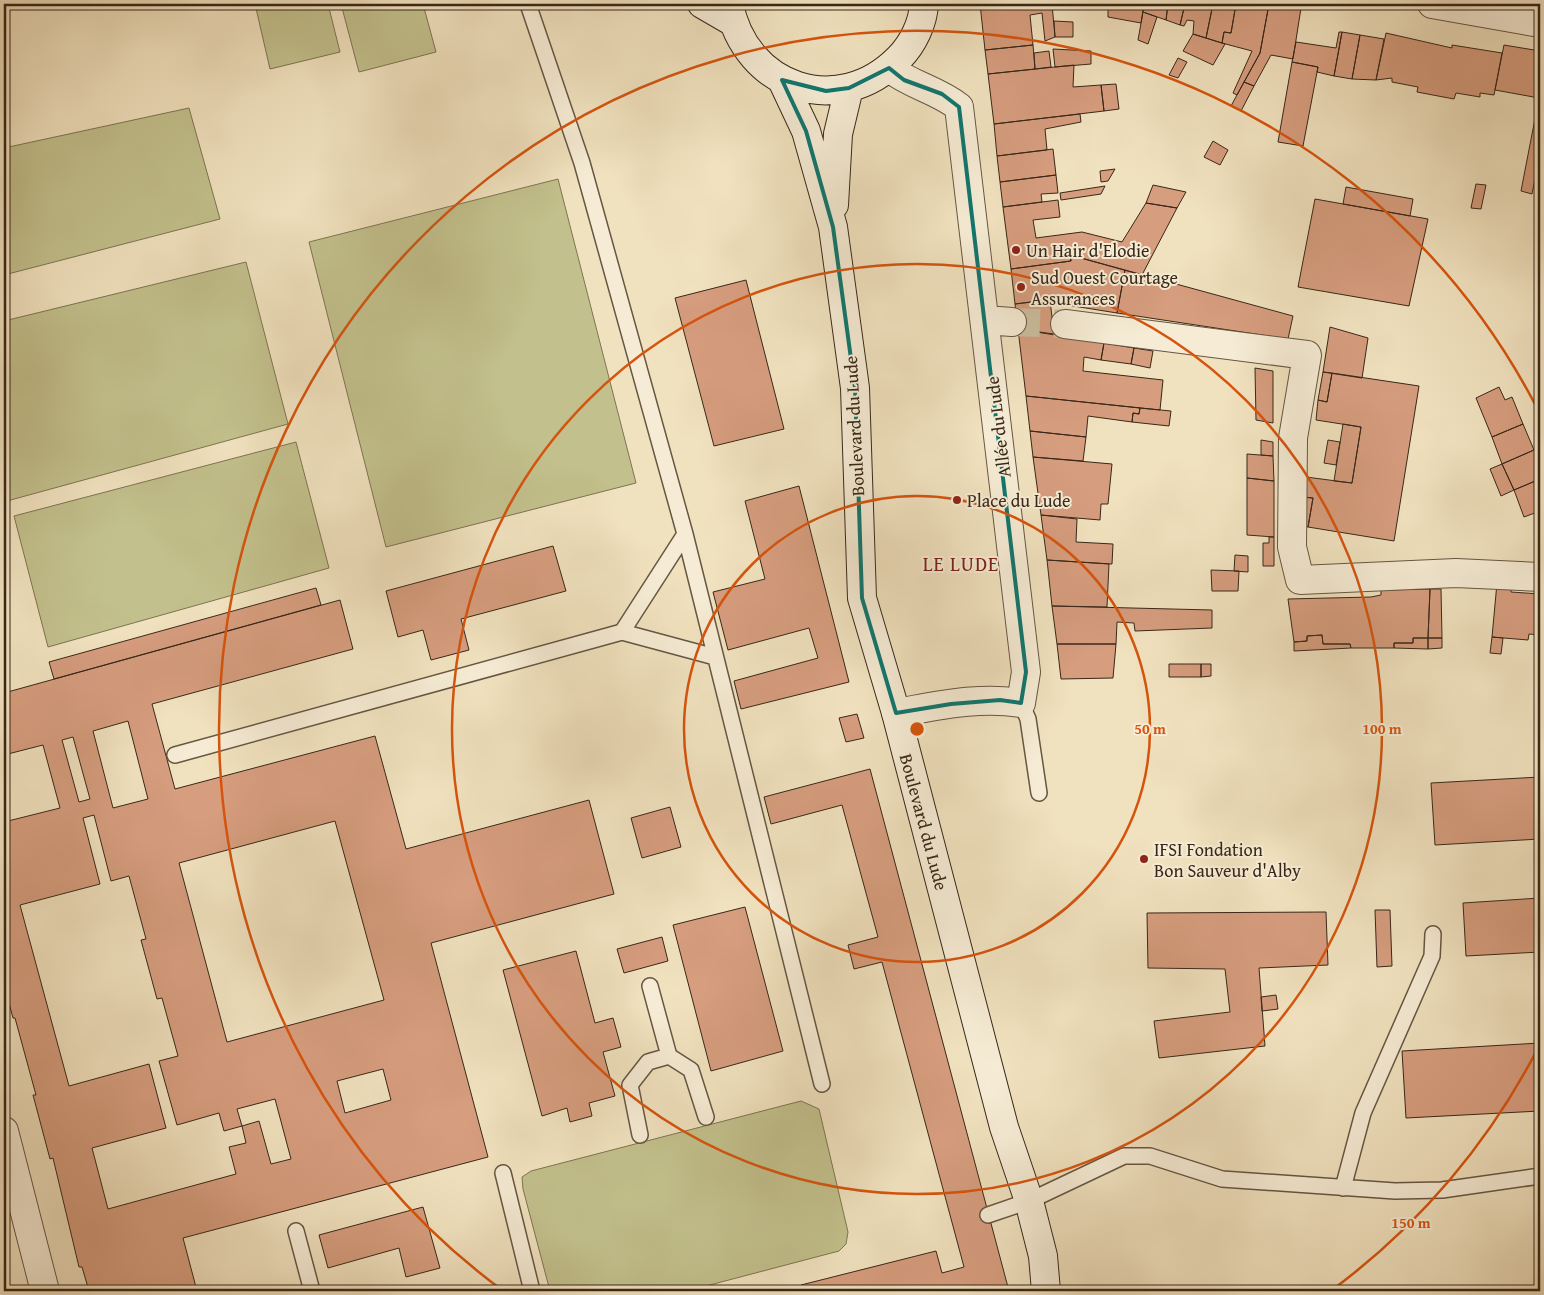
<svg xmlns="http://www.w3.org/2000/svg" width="1544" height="1295" viewBox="0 0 1544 1295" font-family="'Gentium Book Plus',serif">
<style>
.green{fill:#c2c08c;stroke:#7d7452}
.building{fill:#d69d7e;stroke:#382718;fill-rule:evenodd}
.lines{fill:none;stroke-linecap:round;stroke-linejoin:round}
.street-tunnel{stroke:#ccbd9e;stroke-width:28;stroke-dasharray:28 14;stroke-linecap:butt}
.lane-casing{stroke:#665642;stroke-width:18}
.street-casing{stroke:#665642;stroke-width:30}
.secondary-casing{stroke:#382718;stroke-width:30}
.lane{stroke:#f6ecd5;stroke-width:15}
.street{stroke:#f6ecd5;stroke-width:28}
.secondary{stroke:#f6ecd5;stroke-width:28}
.marked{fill:none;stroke:#0f766e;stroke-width:4;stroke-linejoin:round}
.ring{fill:none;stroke:#d6540d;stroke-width:2.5}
.poi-dot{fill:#8f2418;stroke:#f6ecd5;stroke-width:2}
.labels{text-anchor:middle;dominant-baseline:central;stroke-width:4;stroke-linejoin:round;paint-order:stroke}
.poi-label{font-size:18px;fill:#382718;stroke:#f6ecd5;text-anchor:start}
.street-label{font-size:18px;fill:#382718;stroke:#f6ecd5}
.quarter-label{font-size:20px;letter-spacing:1px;fill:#7a1f14;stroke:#f6ecd5}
.centre{fill:#d6540d;stroke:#f6ecd5;stroke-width:2.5}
.ring-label{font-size:15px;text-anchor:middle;font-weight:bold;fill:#d6540d;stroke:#f6ecd5;stroke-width:4;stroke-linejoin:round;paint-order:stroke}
</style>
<rect width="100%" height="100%" fill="#f1e2bf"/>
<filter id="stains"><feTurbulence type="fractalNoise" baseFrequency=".004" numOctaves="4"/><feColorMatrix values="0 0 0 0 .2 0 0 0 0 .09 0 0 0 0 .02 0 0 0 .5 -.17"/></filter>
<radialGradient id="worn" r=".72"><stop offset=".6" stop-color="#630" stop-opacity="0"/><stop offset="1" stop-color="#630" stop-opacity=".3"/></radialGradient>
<!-- green -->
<path class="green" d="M255,4h73l12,48 -70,17z
M341,4h82l13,48 -77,20z
M189,108l31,111 -216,56v-127z
M558,179l78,304 -250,64 -77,-305z
M246,262l42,162 -281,77 -3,-14v-166z
M296,442l33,126 -281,79 -34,-131z
M801,1101l18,8 29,123 -2,12 -7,7 -152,40h-137l-27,-102 -1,-12 9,-6z"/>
<!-- building -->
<path class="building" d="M980,4h72l3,33 -10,4 -3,-28 -12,2 3,30 -48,5z
M1108,4h36l-3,19 -33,-6z
M1144,4h24l-2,16 -23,-8z
M1168,4h17l-5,21 -14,-5z
M1185,4h28l-7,34 -13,-4 1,-13 -7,-1 -3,6 -4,-1z
M1213,4h23l-5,29 -7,-1 -2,11 -16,-5z
M1236,4h33l-9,49 -23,42 -4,-2 19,-42 -30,-8 2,-11 7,1z
M1269,4l32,4 -8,51 -22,-4 -17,31 -10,-4 16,-29z
M1143,12l14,5 -9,27 -10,-4z
M1054,21l19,1v15h-18z
M1339,32h3l-8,44 -17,-4 1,-5 -26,-5 4,-20 40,6z
M1342,32l18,3 -8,44 -18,-3z
M1386,33l66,15v-3l50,8 -8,42 -14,-2v4l-24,-4 -2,6 -37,-7 1,-5 -26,-5v-4l-16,2z
M1193,34l32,10 -12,21 -30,-14z
M1360,35l24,4 -8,41 -24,-1z
M1033,45l2,24 -47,5 -3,-24z
M1504,45l36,6v102l-8,41 -11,-3 18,-93 -44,-8z
M1053,49l38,2v13l-36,3z
M1049,51l2,16 -16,2 -1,-16z
M1178,58l9,4 -9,16 -9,-3z
M1292,62l26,5 -15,79 -25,-4z
M1074,65l-1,22 28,-2 3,26 -110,13 -6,-50z
M1244,82l10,4 -13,25 -10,-5z
M1116,84l3,25 -15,2 -3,-26z
M1080,114l1,8 -36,7 2,21 -50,6 -3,-32z
M1213,141l15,9 -8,15 -16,-8z
M1053,149l3,26 -56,7 -3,-26z
M1115,169l-7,12 -7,1 -1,-11z
M1056,175l2,18 -17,1 1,8 -39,5 -3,-25z
M1476,184l10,1 -5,24 -10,-1z
M1153,185l33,7 -9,16 -31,-5z
M1105,186l-4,8 -40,6 -1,-7z
M1346,187l67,12 -3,17 -67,-12z
M1315,199l113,20 -19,87 -111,-19z
M1058,200l2,17 -27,3 3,18 46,-6 40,10 24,-39 31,5 -35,67 -72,-20 1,6 -60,8 -8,-62z
M1070,255l55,15 -8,43 -50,-8 1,-8 -53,7 -4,-35 60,-8z
M1125,270l168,46 -5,23 -171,-26z
M746,280l38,149 -70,17 -39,-148z
M1050,300l4,34 -36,-5 -3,-25z
M1330,327l38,11 -6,40 -39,-6z
M1018,329l86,14 -3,17 -17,-3 -1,14 80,9 -3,30 -134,-14z
M1104,343l30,5 -3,16 -30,-4z
M1134,348l19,3 -3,17 -19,-4z
M1255,368l18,3v52l-17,-3z
M1323,372l9,1 -5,29 -9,-2z
M1332,373l87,13 -25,155 -86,-14 5,-29 -10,-1 3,-20 46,6 9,-56 -45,-7 2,-20 9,2z
M1499,387l6,13 7,-3 11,27 -31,13 -16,-39z
M1026,396l114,12 -1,6 -6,-1 -1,9 -44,-6 -2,21 -56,-6z
M1140,408l31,3 -2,15 -37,-4 1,-9 6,1z
M1343,424l18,3 -9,56 -18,-2z
M1523,424l11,26 -32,14 -10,-27z
M1030,431l56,6 -3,24 -50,-4z
M1261,440l12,2v14l-12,-1z
M1328,440l12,2 -4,23 -12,-2z
M1534,450l6,14v15l-26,11 -12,-26z
M1247,454l26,2 1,25 -27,-3z
M1033,457l79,7 -4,40h-7l-1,16 -59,-5z
M1502,464l12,26 -13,6 -11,-27z
M1247,478l27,3v56l-27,-2z
M1540,479v32l-16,6 -10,-27z
M799,486l50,196 -108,27 -7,-28 84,-23 -9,-30 -81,22 -15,-58 52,-13 -20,-78z
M1303,497l10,1 -5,29 -9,-1z
M1041,515l36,4 -1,23 37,2 -1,20 -65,-4z
M1269,537h5v29h-11v-23h6z
M553,546l13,45 -105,28 8,31 -38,10 -8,-30 -25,7 -12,-46z
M1235,555l13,1v16l-14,-1z
M1047,560l62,4 -2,43 -55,-1z
M1211,570l28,1 -1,20h-26z
M1497,583l14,1v8l29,2v41l-11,-1 -1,6 -36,-3z
M316,588l5,17 -267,74 -5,-17z
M1430,589h11l1,49h-14z
M1430,589l-2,49h-15v5h-19v5h-43l-1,-4h-27l-1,-9 -15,1v5l-13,1 -6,-43 83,-2 10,-2v-5z
M340,600l13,49 -201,55 23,85 200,-53 31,113 183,-49 25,94 -183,49 57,214 -305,81 14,53h-108l-7,-24h-3l-26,-109 -3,1 -17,-64h3l-21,-77h-2l-7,-26 2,-1 -4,-17v-152l56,-14 -17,-63 -39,10v-62zM128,721l20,78 -35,9 -20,-77zM73,737l17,62 -11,3 -17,-62zM94,815l17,66 18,-5 17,63 -5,1 16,59 5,-1 16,58 -19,5 18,64 42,-12 5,18 18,-5 4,17 -17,4 7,27 -128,35 -16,-61 74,-20 -17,-64 -80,22 -49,-181 80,-21 -17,-66zM335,821l49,179 -157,42 -48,-179zM383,1069l8,31 -46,13 -8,-32zM275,1099l16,60 -20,5 -12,-43 -17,5 -5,-17z
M1052,606l160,4v18l-77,3 -1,-8 -17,-1 -1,22h-59z
M1322,635l1,9h27l1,4 -57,3v-9l13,-1v-5z
M1492,637l11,1 -2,16 -11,-1z
M1413,638h15v11l-34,-1v-5h19z
M1428,638h14v10l-14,1z
M1057,644h59l-3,34 -52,1z
M1169,664h32v13h-32z
M1201,664h10v12l-10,1z
M857,714l7,24 -18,4 -7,-24z
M870,769l139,522h-216l9,-2 -1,-4 135,-34 6,22 22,-6 -82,-305 -28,7 -6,-24 30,-8 -36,-132 -71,19 -7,-27z
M1540,777v62l-105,6 -4,-62z
M670,807l11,40 -39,11 -11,-40z
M1540,898v54l-74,4 -3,-53z
M745,907l38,144 -72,20 -38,-146z
M1375,910h15l2,56 -15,1z
M1326,912l2,53 -69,3 6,78 -106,12 -5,-37 76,-9 -5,-43 -77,-1 -1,-55z
M662,937l6,24 -44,12 -7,-24z
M576,951l19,72 18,-5 8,29 -18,5 12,44 -26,7 3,13 -22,6 -3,-14 -25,8 -39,-146z
M1276,995l2,14 -16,2 -1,-14z
M1540,1043v68l-134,7 -4,-67z
M423,1207l17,61 -34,9 -7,-29 -71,20 -9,-33z"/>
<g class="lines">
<!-- street-tunnel -->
<path class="street-tunnel" d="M1012,322l53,2"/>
<defs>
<path id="lane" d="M528,4l54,159 103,371 137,550
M622,632l93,25
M1021,703l7,16 11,74
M175,755l447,-123 63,-98
M650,986l19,70
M640,1135l-10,-50 18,-23 21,-6 22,14 15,47
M503,1173l29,118
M1343,1188l20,-75 69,-157 1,-22
M988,1215l41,-14 95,-45h26l72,23 173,12 47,-1 98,-14
M296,1231l16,60"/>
<path id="street" d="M1432,4l108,19
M889,68c23,18 47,21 70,39l67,565 -5,31c-42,-7 -84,3 -125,10
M985,320l27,2
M1065,324l242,31 -14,83 -1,109 8,33 156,-7 84,4
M4,1131l41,160"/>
<path id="secondary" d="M702,4l31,18
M729,4c16,84 109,116 170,54 14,-14 24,-35 25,-54
M782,80l24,51 27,96 22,161 7,210 34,115 108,414 25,74 14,55 3,35
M834,205l4,-71 11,-46"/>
</defs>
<!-- lane casing -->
<use href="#lane" class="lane-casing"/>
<!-- street casing -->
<use href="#street" class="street-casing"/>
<!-- secondary casing -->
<use href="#secondary" class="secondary-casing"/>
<!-- lane -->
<use href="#lane" class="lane"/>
<!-- street -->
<use href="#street" class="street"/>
<!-- secondary -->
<use href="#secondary" class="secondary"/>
</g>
<!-- marked area -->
<path class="marked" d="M889,68l15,12 38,14 17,13 67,565 -5,31 -21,-3 -49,4 -55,9 -34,-115 -7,-210 -22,-161 -27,-96 -24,-51 44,11 23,-3z"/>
<!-- distance rings -->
<g class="ring">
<circle cx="917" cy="729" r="233"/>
<circle cx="917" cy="729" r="465"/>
<path d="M1539 1046A698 698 0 0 1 1332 1290M502 1290A698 698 0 1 1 1539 412"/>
</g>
<!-- markers -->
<g class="poi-dot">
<circle cx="1016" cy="250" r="5"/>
<circle cx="1021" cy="287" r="5"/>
<circle cx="957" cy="500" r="5"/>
<circle cx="1144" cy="859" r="5"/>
</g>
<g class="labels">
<!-- poi labels -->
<g class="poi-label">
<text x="1026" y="250">Un Hair d'Elodie</text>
<text x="1031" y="277">Sud Ouest Courtage<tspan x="1031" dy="21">Assurances</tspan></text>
<text x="967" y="500">Place du Lude</text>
<text x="1154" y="849">IFSI Fondation<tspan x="1154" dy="21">Bon Sauveur d'Alby</tspan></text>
</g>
<!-- street labels -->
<g class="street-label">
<text transform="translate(854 426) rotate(-93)">Boulevard du Lude</text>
<text transform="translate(998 427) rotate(-97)">Allée du Lude</text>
<text transform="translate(924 822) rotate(75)">Boulevard du Lude</text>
</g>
<!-- quarter labels -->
<g class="quarter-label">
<text x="961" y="563">LE LUDE</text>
</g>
</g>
<circle cx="917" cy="729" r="8" class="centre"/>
<g class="ring-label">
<text x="1150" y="734">50 m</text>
<text x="1382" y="734">100 m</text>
<text x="1411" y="1228">150 m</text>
</g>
<!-- margin -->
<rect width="1544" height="1295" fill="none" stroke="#f1e2bf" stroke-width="20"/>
<rect x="5" y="5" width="1534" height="1285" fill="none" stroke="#382718" stroke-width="2.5"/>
<rect x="10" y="10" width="1524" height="1275" fill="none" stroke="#382718"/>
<rect width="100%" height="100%" filter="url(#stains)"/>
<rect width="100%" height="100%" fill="url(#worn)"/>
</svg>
